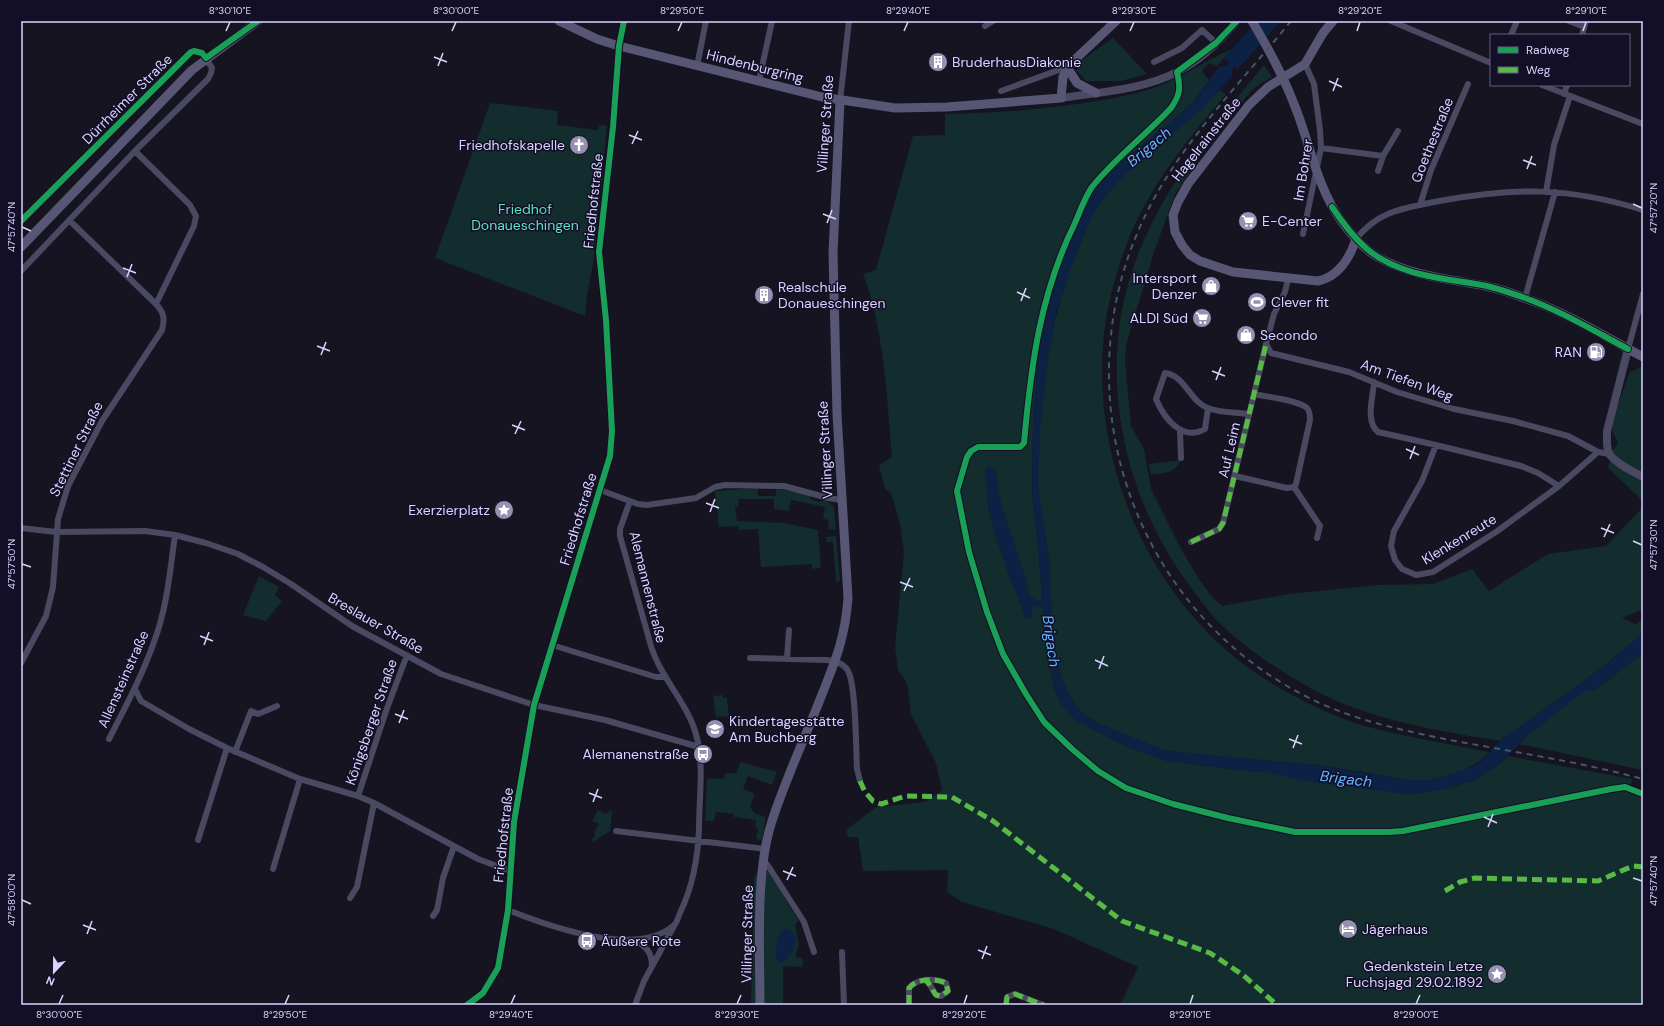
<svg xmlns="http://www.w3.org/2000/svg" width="1664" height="1026" viewBox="0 0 1664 1026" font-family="'DM Sans',sans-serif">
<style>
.green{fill:#132c2d}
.water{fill:#0d2144}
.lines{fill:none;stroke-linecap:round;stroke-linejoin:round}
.minor{stroke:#4a4962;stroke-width:6}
.tertiary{stroke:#4a4962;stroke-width:8}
.secondary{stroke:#575674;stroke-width:9}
.rail{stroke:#43596b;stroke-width:2;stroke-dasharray:6 5;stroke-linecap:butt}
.quiet{stroke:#58b947;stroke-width:5;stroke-dasharray:10 5;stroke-linecap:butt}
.cycleway-casing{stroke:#130f26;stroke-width:8}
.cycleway{stroke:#1a9f57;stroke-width:6}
.ticks{fill:none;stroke:#d9d4ff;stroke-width:1.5}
.labels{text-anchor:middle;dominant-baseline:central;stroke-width:3;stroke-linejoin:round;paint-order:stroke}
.poi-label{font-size:14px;fill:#d9d4ff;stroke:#130f26;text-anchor:start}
.street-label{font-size:14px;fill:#d9d4ff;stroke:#130f26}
.park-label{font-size:14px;fill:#5fe0c0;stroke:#130f26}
.water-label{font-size:15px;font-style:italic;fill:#62b6ff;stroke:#130f26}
.neatline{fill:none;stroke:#d9d4ff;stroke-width:1.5}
.ticks-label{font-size:10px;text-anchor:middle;fill:#d9d4ff}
</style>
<rect width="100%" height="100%" fill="#161421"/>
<!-- green -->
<path class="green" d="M1113,38l34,36 -26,7h-35l-9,-10 1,-8z
M1232,49l-15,17 -8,-3 -7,8 7,9 -16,23 -82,69 -15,18 -18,34 -15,37 -15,47 -10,50 -5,68 -1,66 7,64 3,44h-7l-6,-5 -3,-15 -25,-76 -6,-33 -7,35 10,37 14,40 9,20 4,15 6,-1 2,-13 10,3 1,22 4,26 6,33 8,17 63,41 42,15 88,11h13l139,22 33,-4 33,-9 24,-15 11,-10 124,23 -1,6 -5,2 17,7v211h-523l18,-38 -84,-38 -92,-27 -15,-10 1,-22 -85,1 -5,-34h-10l-2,-7 30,-23 49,-5 17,-12 -6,-27 -25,-49 -4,-31 -9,-13 -3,-23 9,-94 -4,-29 -9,-31 -6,-4 -6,-24 13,-8c-5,-59 -8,-128 -29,-183l13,-4 37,-134 32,-1v-21c53,-1 105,-5 158,-14 15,-3 32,-6 47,-11 29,-9 54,-28 82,-40z
M1264,65l8,12 -14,8 -7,6 -48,61 -28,42 -22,61 -27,90 -1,17 6,64 13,23 7,40 30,60 18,30 14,19 9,8 67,-12 89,-9 55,-1 39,-15 17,22 59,-37 58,-8 37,-39v102l-21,9 14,6 7,-5v14l-40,34 -103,74c-61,-10 -131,-21 -186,-51 -29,-16 -59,-35 -85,-58 -16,-14 -30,-33 -42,-50 -69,-95 -93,-225 -46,-335 29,-69 75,-124 123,-182z
M1220,90l6,4c-39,46 -78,94 -100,152 -10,28 -19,59 -22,89 -14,133 50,275 164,346 31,19 66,36 100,46 40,10 81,17 121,25 -13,16 -38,25 -59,28 -19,2 -38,-3 -56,-6 -22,-4 -44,-7 -67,-10 -33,-3 -67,-5 -100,-9 -13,-1 -27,-2 -39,-4 -22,-5 -78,-27 -91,-44 -31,-42 -24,-97 -28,-146 -2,-26 -11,-52 -11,-78 -1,-81 11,-167 43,-241 4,-9 7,-18 11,-26 30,-52 87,-84 128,-126z
M490,103l68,8 -1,14 41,5 1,-5 8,1 -14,138 -6,30 -2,22 -150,-58z
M1643,366v135l-35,-33 5,-18 5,-7 -6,-12 2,-16 16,-43z
M1181,460c-6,13 -17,14 -30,14l-2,-10z
M758,488v8h18v-8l34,7v4l9,3 5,-2 10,6 2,24 -8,-1 1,-9 -6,-1 2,-12 -34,-7 -2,11 -15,-2v-10h-35l-1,8h-3l2,14 48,2 33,7 3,38 -9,1v-5l-51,3 -3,-38 -19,1 -1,-4 -19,1 -4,-36z
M836,536l4,45 -4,1 -3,-40h-6l-1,-5z
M259,576l20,11 -4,8 7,6 -16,20 -23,-6z
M1643,653v117l-124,-26 9,-9 55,-44 13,-2z
M723,695v3h4l2,18 -13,1 -3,-21z
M741,762l36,10 -5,13 -24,-9 -5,13 12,5 -5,13 4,6 12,4 -4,23 -6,-1 2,-10 -3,-2 1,-7 -22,-3v-3l-18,-2 -2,9h-9l2,-43 17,1 1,-5 11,-1z
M598,810l8,4 4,-3h2l-2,20 -17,11 -1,-3 3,-3 -1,-4 5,-8 -7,-3z
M770,871l18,33 11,17 -4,3 4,21 -4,11 8,3 -1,8 -19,-1v39h-32l3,-129z"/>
<!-- water -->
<path class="water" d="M1257,21h24l-43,48 -4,-3 -2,4v7l-32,34 -69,58 -20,20 -19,27 -17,40 -18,53 -9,50 -8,69 -2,58 11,72 4,79 4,28 6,17 15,27 17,13 72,29 141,13 102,16h20l40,-12 13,-8 19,-22 19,-12 82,-59 40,-34v20l-47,36 -13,3 -55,43 -31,31 -24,15 -33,9 -33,4 -102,-13 -37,-9h-13l-88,-11 -42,-15 -49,-25 -14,-16 -8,-17 -10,-59 -1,-22 -9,-3 -3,13 -6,2 -4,-16 -9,-20 -14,-40 -10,-37 -3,-37 5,-3 5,5 6,33 25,76 3,15 6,5h7l-3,-44 -7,-64 1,-66 5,-68 10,-50 15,-47 15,-37 18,-34 15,-18 82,-69 26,-36 7,-1 3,-4 -5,-4z
M786,929c20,7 6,28 -6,35l-4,-5c0,-10 0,-20 6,-29z"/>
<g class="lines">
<!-- minor -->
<path class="minor" d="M1391,21l100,42
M1569,21l15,6
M985,26l8,-5
M1511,35l6,-14
M1582,35l4,-14
M1154,62l28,-14 20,-18 14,13
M697,66l9,-45
M759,81l13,-60
M1542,85l101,39
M1001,91l66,-24
M1564,94l3,-9
M840,101l9,-80
M1321,148l62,8
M135,151l55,54 6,11 -2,10 -38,78
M1378,171l5,-15 15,-25
M1546,192l8,-47 16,-49
M1420,205l11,-35 37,-86
M21,221l170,-169 3,-1 8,2 10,15 -1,5 -3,6 -73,72 -114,120
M1303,234l18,-86 -1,-18 -6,-46 -9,-20
M1356,239c23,-29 49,-31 83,-38 76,-14 130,-14 204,9
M1288,279l-3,13 -11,22 -8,30 5,9 78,19 48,20 57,17 59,12 55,15 30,16 11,2
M1525,298l30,-106
M1628,349l15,-55
M1374,382c-1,16 -9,39 4,50l58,13 85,21 17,7 21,13 39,-34
M1208,408l-3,21c-23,13 -41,-11 -49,-30l9,-26c20,2 25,29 43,35 12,5 28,4 41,6
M1180,431l1,27
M1436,445l-14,36 -28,50 -3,15 4,14 7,9 14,6 17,-3 63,-40 63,-46
M1235,476l52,12 7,-1 2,-3 14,-64c0,-4 0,-9 -3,-12 -8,-8 -41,-11 -53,-14
M1294,487l26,39 -3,12
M600,490l38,14 9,1 49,-7 19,-11 10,-2 59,1 44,12 13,2
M21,528l35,4 89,-1 30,4 31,8 32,11 25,13 28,17 61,42 89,48 93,31 71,15 94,27
M1191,542l28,-13 4,-6 43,-179
M552,645l104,32h9
M750,658l77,2c8,1 17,3 21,11 8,13 8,79 9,98l3,12
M787,659l2,-29
M21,663l25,-47 7,-29 5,-68 10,-33 34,-65 60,-91c3,-12 2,-17 -6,-26l-87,-84
M135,689l6,12 48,28 38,19 73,31 58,17 16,7 104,56 32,12
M109,739c16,-31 33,-63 45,-97 13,-34 16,-71 21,-107
M235,752l16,-41 7,3 19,-8
M358,796l28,-85 21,-56
M616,831l150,18
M198,840l29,-92
M764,863l3,1 37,58 10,30
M273,869l27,-90
M350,898l7,-11 17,-84
M508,910c40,16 127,48 165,16 4,-2 5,-9 7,-13 13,-27 18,-54 19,-85 0,-28 5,-63 -2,-90 -8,-34 -36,-59 -46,-92l-31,-110v-7l10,-28
M433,916l4,-6 6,-32 11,-32
M635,940c11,7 17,12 17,26
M842,952l2,53
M467,1005l16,-12 15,-25 10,-58 6,-88 20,-117 76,-249 2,-25 -6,-111 -7,-68 14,-125 6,-81 5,-25
M635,1005l9,-24 30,-55
M909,1005v-17c8,-10 26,-10 37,-5l2,8 -7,5 -5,-1c-4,-5 -5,-11 -11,-15
M1006,1005l1,-8 8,-3 28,11"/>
<!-- tertiary -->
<path class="tertiary" d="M1061,98c39,-6 81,-8 116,-26 23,-11 44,-32 60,-51
M1628,349l-21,82c0,7 -1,16 2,22 4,9 25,19 34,24"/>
<!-- secondary -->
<path class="secondary" d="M559,21l38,18 22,7 203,51 73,11 52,-1 114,-9 2,-21 4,-10 49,-46
M1252,21c16,27 31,54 42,83 16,39 23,84 48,118 9,12 21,26 34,34 33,20 73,23 110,30 13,3 26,7 38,12 42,14 80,38 119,59
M1333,21l-10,12 -18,31 -37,23 -19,18 -61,79 -10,18 -5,13 2,17 7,13 8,10 10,6 33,11 85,9c20,-4 32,-23 38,-42
M1067,67l10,16 19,10
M21,247l171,-177 66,-49
M760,1005c0,-55 -5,-133 12,-184 13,-40 31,-79 47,-119 15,-38 26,-62 29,-104l-11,-184 -4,-161 7,-152"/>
<!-- rail -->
<path class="rail" d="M1291,21c-48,59 -109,121 -143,189 -93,183 -14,410 174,494 40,18 84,27 128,36 64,12 130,22 193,39"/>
<!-- quiet -->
<path class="quiet" d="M1191,542l28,-13 4,-6 43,-179
M860,781l5,11 8,9 8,3 25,-8 46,1 41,24 129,100 88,32 33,22 34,30
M1445,891l15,-9 15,-4 123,3 35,-15 10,1
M909,1005v-17c8,-10 26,-10 37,-5l2,8 -7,5 -5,-1c-4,-5 -5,-11 -11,-15
M1006,1005l1,-8 8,-3 28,11"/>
<defs>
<path id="cycleway" d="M1237,21l-21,22 -39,29c4,16 3,23 -6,36 -25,27 -56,50 -79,79 -7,10 -12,24 -17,36 -35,71 -44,142 -51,220l-4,4h-42l-7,4 -4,6 -10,34 12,61 18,60 16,42 23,40 18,28 28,27 26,22 28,17 47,16 55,14 67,14h94l14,-1 208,-42 14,-2 18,7
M1332,207c10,15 21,30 35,42 33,28 80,29 120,37 13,3 26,8 38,12 36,13 69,33 103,51
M21,221l170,-169 3,-1 8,2 4,5 52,-37
M467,1005l16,-12 15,-25 10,-58 6,-88 20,-117 76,-249 2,-25 -6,-111 -7,-68 14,-125 6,-81 5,-25"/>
</defs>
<!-- cycleway casing -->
<use href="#cycleway" class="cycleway-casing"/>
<!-- cycleway -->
<use href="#cycleway" class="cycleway"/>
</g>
<!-- ticks -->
<path class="ticks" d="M226,31l4,-9M452,31l4,-9M678,31l4,-9M904,31l4,-9M1130,31l4,-9M1357,31l3,-9M1583,31l3,-9M434,57l13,5M438,66l5,-13M1329,81l13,6M1333,91l5,-13M629,135l13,5M632,144l6,-13M1523,160l13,5M1527,169l5,-13M1633,204l9,4M823,214l13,5M827,223l5,-13M22,227l9,4M123,268l13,5M127,277l5,-13M1017,292l13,6M1021,301l5,-13M317,346l13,5M321,355l5,-13M1212,371l13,5M1216,380l5,-13M512,425l13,5M515,434l6,-13M1406,449l13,6M1410,459l5,-13M706,503l13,5M710,512l5,-13M1601,528l13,5M1604,537l6,-13M1633,541l9,4M22,564l9,3M900,582l13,5M904,591l6,-13M200,636l13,5M204,645l5,-13M1095,660l13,6M1099,669l5,-13M395,714l13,5M399,723l5,-13M1289,739l13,5M1293,748l5,-13M589,793l13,5M593,802l5,-13M1484,817l13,6M1488,827l5,-13M783,871l13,5M1633,878l9,3M787,880l6,-13M22,900l9,4M83,925l13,5M87,934l5,-13M978,950l13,5M982,959l5,-13M59,1004l4,-9M285,1004l4,-9M511,1004l4,-9M737,1004l4,-9M964,1004l3,-9M1190,1004l3,-9M1416,1004l4,-9"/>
<!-- icons -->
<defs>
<symbol id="building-disc" viewBox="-11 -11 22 22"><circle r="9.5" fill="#9591b1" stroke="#130f26"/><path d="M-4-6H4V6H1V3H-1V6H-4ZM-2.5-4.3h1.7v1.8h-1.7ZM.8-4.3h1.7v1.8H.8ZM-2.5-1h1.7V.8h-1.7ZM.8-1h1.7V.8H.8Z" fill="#fff"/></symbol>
<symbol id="church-disc" viewBox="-11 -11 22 22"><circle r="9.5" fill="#9591b1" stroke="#130f26"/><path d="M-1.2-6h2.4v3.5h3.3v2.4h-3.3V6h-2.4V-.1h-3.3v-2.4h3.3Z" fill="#fff"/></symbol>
<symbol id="supermarket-disc" viewBox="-11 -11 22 22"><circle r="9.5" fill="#9591b1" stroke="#130f26"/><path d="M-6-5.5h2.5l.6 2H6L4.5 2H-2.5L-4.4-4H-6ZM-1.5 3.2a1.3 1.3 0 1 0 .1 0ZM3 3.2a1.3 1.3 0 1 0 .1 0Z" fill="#fff"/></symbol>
<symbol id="shop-disc" viewBox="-11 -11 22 22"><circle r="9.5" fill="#9591b1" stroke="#130f26"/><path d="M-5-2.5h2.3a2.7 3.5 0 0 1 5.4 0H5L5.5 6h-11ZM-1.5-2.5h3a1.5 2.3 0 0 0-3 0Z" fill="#fff"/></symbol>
<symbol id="stadium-disc" viewBox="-11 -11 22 22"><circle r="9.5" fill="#9591b1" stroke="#130f26"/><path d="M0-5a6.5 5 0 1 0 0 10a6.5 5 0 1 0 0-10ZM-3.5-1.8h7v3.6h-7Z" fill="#fff"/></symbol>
<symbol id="fuel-disc" viewBox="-11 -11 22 22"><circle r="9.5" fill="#9591b1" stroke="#130f26"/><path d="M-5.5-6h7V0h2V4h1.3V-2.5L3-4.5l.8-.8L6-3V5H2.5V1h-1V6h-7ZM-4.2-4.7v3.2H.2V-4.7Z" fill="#fff"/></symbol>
<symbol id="sight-disc" viewBox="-11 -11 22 22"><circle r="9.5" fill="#9591b1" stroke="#130f26"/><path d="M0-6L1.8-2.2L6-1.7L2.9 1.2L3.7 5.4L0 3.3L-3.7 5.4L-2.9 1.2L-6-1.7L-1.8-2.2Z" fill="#fff"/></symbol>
<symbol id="school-disc" viewBox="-11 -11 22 22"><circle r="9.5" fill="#9591b1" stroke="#130f26"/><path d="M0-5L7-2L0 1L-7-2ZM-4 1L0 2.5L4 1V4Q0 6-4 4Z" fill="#fff"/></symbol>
<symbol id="bus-disc" viewBox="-11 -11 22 22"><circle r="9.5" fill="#9591b1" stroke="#130f26"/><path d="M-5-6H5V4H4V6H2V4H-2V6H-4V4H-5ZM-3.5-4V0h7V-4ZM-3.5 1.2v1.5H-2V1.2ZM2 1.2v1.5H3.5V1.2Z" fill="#fff"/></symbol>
<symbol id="hotel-disc" viewBox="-11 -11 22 22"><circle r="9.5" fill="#9591b1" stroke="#130f26"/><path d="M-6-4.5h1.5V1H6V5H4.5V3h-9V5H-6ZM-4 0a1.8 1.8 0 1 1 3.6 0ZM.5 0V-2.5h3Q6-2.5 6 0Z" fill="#fff"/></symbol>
</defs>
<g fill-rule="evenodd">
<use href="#building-disc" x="927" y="51" width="22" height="22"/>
<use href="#church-disc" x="568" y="134" width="22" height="22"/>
<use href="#supermarket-disc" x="1237" y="210" width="22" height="22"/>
<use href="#shop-disc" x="1200" y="275" width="22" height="22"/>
<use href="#building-disc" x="753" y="284" width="22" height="22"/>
<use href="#stadium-disc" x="1246" y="291" width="22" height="22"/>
<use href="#supermarket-disc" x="1191" y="307" width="22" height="22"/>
<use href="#shop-disc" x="1235" y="324" width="22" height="22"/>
<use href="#fuel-disc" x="1585" y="341" width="22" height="22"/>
<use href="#sight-disc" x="493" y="499" width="22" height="22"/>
<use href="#school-disc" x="704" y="718" width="22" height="22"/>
<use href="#bus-disc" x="692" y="743" width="22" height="22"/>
<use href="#hotel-disc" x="1337" y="918" width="22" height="22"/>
<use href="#bus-disc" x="576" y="930" width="22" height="22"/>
<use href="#sight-disc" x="1486" y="963" width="22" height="22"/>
</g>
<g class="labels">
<!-- poi labels -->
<g class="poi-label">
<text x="952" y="62">BruderhausDiakonie</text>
<text x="565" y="145" text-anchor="end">Friedhofskapelle</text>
<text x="1262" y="221">E-Center</text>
<text x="1197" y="278" text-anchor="end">Intersport<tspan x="1197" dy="16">Denzer</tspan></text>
<text x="778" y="287">Realschule<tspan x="778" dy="16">Donaueschingen</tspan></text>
<text x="1271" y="302">Clever fit</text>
<text x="1188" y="318" text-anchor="end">ALDI Süd</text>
<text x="1260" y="335">Secondo</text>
<text x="1582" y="352" text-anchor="end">RAN</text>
<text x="490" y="510" text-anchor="end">Exerzierplatz</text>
<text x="729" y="721">Kindertagesstätte<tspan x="729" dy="16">Am Buchberg</tspan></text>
<text x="689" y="754" text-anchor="end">Alemanenstraße</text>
<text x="1362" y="929">Jägerhaus</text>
<text x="601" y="941">Äußere Rote</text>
<text x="1483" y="966" text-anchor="end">Gedenkstein Letze<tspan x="1483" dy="16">Fuchsjagd 29.02.1892</tspan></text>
</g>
<!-- street labels -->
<g class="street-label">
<text transform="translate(755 66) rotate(14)">Hindenburgring</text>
<text transform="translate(127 99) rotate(-45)">Dürrheimer Straße</text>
<text transform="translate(825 124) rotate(-86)">Villinger Straße</text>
<text transform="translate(1206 139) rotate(-52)">Hagelrainstraße</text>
<text transform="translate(1432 140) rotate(-68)">Goethestraße</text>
<text transform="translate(1303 170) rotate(-81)">Im Bohrer</text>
<text transform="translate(593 201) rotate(-84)">Friedhofstraße</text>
<text transform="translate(1407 380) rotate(20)">Am Tiefen Weg</text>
<text transform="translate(76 449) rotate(-64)">Stettiner Straße</text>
<text transform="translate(825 450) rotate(-93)">Villinger Straße</text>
<text transform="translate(1229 450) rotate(-77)">Auf Leim</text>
<text transform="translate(578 519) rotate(-73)">Friedhofstraße</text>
<text transform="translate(1459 539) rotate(-31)">Klenkenreute</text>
<text transform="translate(648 587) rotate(76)">Alemannenstraße</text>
<text transform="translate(376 623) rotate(30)">Breslauer Straße</text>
<text transform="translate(123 679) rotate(-66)">Allensteinstraße</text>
<text transform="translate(371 722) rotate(-71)">Königsberger Straße</text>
<text transform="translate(503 835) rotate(-84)">Friedhofstraße</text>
<text transform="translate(747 934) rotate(-89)">Villinger Straße</text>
</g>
<!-- park labels -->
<g class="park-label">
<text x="525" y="209">Friedhof<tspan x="525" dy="16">Donaueschingen</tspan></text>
</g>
<!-- water labels -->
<g class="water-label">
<text transform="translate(1149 147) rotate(-40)">Brigach</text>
<text transform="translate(1051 641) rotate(82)">Brigach</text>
<text transform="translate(1346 779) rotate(7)">Brigach</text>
</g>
</g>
<!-- border -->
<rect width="1664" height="1026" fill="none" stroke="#130f26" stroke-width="44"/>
<!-- legend -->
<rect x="1490" y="34" width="140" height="52" fill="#130f26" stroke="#625e7d"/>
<rect x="1498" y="47" width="20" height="6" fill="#1a9f57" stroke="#625e7d"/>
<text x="1526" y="54" font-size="12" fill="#d9d4ff">Radweg</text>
<rect x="1498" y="67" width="20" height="6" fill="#58b947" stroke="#625e7d"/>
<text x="1526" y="74" font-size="12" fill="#d9d4ff">Weg</text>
<!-- north arrow -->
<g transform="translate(54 972) rotate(202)" stroke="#130f26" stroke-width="3" paint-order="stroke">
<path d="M0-3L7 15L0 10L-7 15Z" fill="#d9d4ff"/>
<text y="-6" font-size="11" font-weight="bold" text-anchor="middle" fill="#d9d4ff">N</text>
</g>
<rect x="22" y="22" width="1620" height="982" class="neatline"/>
<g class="ticks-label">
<text x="230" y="14">8°30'10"E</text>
<text x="456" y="14">8°30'00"E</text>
<text x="682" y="14">8°29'50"E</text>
<text x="908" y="14">8°29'40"E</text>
<text x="1134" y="14">8°29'30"E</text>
<text x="1360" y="14">8°29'20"E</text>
<text x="1586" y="14">8°29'10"E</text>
<text transform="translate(1653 208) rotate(-90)" y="4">47°57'20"N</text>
<text transform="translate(11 227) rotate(-90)" y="4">47°57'40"N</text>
<text transform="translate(1653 545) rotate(-90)" y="4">47°57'30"N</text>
<text transform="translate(11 564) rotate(-90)" y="4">47°57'50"N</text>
<text transform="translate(1653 881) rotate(-90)" y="4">47°57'40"N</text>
<text transform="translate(11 900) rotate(-90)" y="4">47°58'00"N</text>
<text x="59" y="1018">8°30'00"E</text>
<text x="285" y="1018">8°29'50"E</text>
<text x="511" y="1018">8°29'40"E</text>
<text x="737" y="1018">8°29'30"E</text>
<text x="964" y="1018">8°29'20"E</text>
<text x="1190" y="1018">8°29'10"E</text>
<text x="1416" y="1018">8°29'00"E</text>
</g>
</svg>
